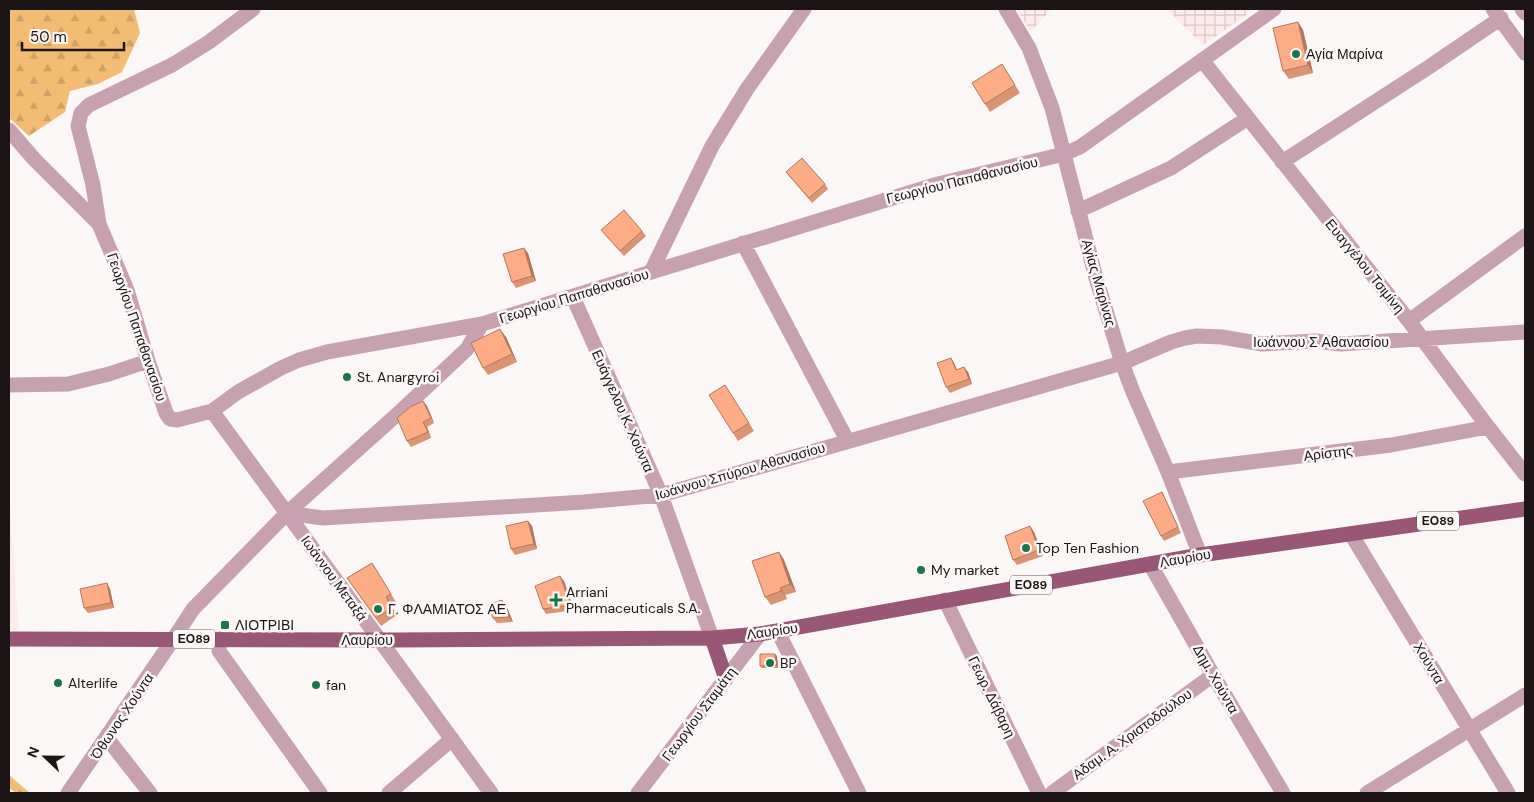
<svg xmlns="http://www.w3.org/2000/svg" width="1534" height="802" viewBox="0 0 1534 802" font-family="'DM Sans',sans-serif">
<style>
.built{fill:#feeaea}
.industrial{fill:url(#industrial-grid)}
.forest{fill:url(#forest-firs)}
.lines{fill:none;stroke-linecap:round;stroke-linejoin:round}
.minor{stroke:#c7a1b0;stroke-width:15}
.tertiary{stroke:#c7a1b0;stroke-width:15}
.primary{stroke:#985775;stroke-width:15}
.wall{fill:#da9472}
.shaded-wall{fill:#b2785d}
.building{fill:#feac85;stroke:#b2785d}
.poi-dot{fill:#1c7549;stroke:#fcf7f7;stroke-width:2}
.labels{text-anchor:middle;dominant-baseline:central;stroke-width:5;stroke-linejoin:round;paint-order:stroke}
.shield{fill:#fcf7f7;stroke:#605959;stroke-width:1}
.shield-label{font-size:12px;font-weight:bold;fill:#1d1515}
.poi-label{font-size:14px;fill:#1d1515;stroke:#fcf7f7;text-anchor:start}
.street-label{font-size:14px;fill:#1d1515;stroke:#fcf7f7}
</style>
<defs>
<pattern id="industrial-grid" width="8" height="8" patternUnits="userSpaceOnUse" patternTransform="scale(1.25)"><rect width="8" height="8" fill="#feeaea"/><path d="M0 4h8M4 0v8" fill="none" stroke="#d9c8c8"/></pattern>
<pattern id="forest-firs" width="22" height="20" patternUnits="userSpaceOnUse" patternTransform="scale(1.25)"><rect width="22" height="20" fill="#f2bc73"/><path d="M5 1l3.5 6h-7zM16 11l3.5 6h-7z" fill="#cfa163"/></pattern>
</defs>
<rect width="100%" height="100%" fill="#fcf7f7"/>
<!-- built -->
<path class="built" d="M9,497l10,133h-10z"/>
<!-- industrial -->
<path class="industrial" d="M1016,9h36l-21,22z
M1167,9h88l-52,36z"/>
<!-- forest -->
<path class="forest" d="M9,9h125l6,24 -18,39 -24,12 -28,7 -5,21 -36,24 -20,-18z
M9,775l21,18h-14l-7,-5z"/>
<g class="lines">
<!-- minor -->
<path class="minor" d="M1493,9l32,44
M1522,9l3,4
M1202,60l207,261 79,106 37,47
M9,130l25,29 65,65 28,66 21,71 18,52 4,6 7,1 35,-9 26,-19 43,-24 18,-8 28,-8 155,-28 456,-140 126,-30 16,-7 194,-138
M1282,162l147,-95 72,-49
M1078,211l93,-43 77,-50
M99,224l-6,-39 -15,-59 3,-13 8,-8 83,-40 37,-23 44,-33
M743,243l104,197
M651,272l61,-126 35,-57 57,-80
M573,297l88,198 51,143
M1409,321l116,-85
M9,385l59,-1 41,-10 39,-13
M212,411l167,228
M1168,472l223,-27 97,-18
M287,513l36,5 261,-16 77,-7 461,-132 49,-21 14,-4 12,-2 25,1 40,7 53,-3 26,3 184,-12
M1351,534l157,259
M1150,564l63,111 70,118
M945,600l94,193
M778,632l81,161
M174,638l19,-29 94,-96 115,-103 65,-61 15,-25
M220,639l-1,12 101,142
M107,738l43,55
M389,793l63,-54
M638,793l122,-159
M1052,793l161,-118
M1367,793l158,-98"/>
<!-- tertiary -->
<path class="tertiary" d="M1006,9l23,39 23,60 44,170 26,85 11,29 35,80 32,83
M379,639l112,154
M68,793l106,-155"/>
<!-- primary -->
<path class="primary" d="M712,638l14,41
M9,639l388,1 315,-2 48,-4 440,-79 325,-46"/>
</g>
<!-- wall -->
<path class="wall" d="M1298,22l5,8 10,43 -24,6 -6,-8z
M1002,64l18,29 -30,19 -5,-8z
M786,172l39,12 3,5 -16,14z
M601,230l41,1 4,5 -22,20z
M528,253l8,28 -20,7 -4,-6z
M506,337l11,25 -29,13 -5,-7z
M951,358l3,5 3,7 11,2 4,12 -22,9 -4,-6z
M725,385l29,46 -16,10 -5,-8z
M423,401l4,5 7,17 -7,4 4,11 -20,9 -4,-6z
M1162,492l3,6 16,35 -17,8 -3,-5z
M528,521l4,5 5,23 -22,6 -4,-6z
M1030,526l4,6 9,24 -26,9 -4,-5z
M779,552l5,8 12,32 -11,3 2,4 -16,6 -6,-8z
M372,563l24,39 -5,3 6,10 -16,11 -34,-48z
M564,581l10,29 -28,4 -3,-5z
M107,583l3,6 4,19 -26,5 -4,-5z
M506,605l7,17 -16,1 -4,-5z
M777,656l1,12h-16l-2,-2z"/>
<!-- shaded-wall -->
<path class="shaded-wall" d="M1298,22l5,8 10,43 -5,-8z
M524,248l4,5 8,28 -4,-5z
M500,329l6,8 11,25 -5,-8z
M951,358l3,5 5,12 -3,-5z
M964,367l4,5 4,12 -3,-5z
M423,401l4,5 7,17 -3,-5z
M423,422l4,5 4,11z
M528,521l4,5 5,23 -3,-5z
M1030,526l4,6 9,24 -4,-6z
M779,552l5,8 12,32 -6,-8z
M560,576l4,5 10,29 -3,-5z
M107,583l3,6 4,19 -3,-5z
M780,588l5,7 2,4 -6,-8z
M502,600l4,5 7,17 -4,-5z
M775,654l2,2 1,12 -2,-3z"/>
<!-- building -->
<path class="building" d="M1298,22l10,43 -25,6 -10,-43z
M1002,64l13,21 -30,19 -13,-21z
M802,158l23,26 -16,14 -23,-26z
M624,210l18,21 -22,20 -19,-21z
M524,248l8,28 -20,6 -9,-28z
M500,329l12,25 -29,14 -12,-25z
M951,358l5,12 8,-3 5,12 -23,8 -9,-24z
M725,385l24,38 -16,10 -24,-38z
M423,401l8,17 -8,4 5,10 -21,9 -10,-23 13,-11z
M1162,492l16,35 -17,9 -18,-35z
M528,521l6,23 -23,5 -5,-23z
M1030,526l9,24 -26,10 -8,-24z
M779,552l11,32 -10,4 1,3 -16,6 -13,-36z
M372,563l19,31 -5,3 6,11 -16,10 -29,-40z
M560,576l11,29 -28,4 -8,-23z
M107,583l4,20 -27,5 -4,-19z
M502,600l7,17 -16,1 -5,-13z
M760,654h15l1,11 -16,1z"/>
<!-- markers -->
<g class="poi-dot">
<circle cx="1296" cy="54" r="5"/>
<circle cx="347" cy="377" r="5"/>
<circle cx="1026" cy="548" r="5"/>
<circle cx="921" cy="570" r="5"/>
<path d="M553.5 592.5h5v5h5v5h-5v5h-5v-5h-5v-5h5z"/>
<circle cx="378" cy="609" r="5"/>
<rect x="220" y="620" width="10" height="10" rx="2.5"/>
<circle cx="770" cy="663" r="5"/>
<circle cx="58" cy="683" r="5"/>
<circle cx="316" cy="685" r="5"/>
</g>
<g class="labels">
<!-- shield labels -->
<g class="shield">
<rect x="1417" y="511.5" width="42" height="19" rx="4"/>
<rect x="1010" y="575.5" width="42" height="19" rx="4"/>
<rect x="173" y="629.5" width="42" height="19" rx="4"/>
</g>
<g class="shield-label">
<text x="1438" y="521">ΕΟ89</text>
<text x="1031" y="585">ΕΟ89</text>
<text x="194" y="639">ΕΟ89</text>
</g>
<!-- poi labels -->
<g class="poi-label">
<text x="1306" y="54">Αγία Μαρίνα</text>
<text x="357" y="377">St. Anargyroi</text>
<text x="1036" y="548">Top Ten Fashion</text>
<text x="931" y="570">My market</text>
<text x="566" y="592">Arriani<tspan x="566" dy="16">Pharmaceuticals S.A.</tspan></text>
<text x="388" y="609">Γ. ΦΛΑΜΙΑΤΟΣ ΑΕ</text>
<text x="235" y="625">ΛΙΟΤΡΙΒΙ</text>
<text x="780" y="663">BP</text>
<text x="68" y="683">Alterlife</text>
<text x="326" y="685">fan</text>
</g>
<!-- street labels -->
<g class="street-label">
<text transform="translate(962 180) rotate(-14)">Γεωργίου Παπαθανασίου</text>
<text transform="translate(1365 266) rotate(51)">Ευαγγέλου Τσιμίνη</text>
<text transform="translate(1099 283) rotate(74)">Αγίας Μαρίνας</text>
<text transform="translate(574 296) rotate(-17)">Γεωργίου Παπαθανασίου</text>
<text transform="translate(137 327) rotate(71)">Γεωργίου Παπαθανασίου</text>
<text x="1321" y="342">Ιωάννου Σ Αθανασίου</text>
<text transform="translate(623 411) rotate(66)">Ευάγγελου Κ. Χούντα</text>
<text transform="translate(1328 453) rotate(-7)">Αρίστης</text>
<text transform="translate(740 471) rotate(-16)">Ιωάννου Σπύρου Αθανασίου</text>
<text transform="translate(1185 558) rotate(-10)">Λαυρίου</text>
<text transform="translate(334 578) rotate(54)">Ιωάννου Μεταξά</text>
<text transform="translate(772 631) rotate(-8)">Λαυρίου</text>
<text x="367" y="640">Λαυρίου</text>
<text transform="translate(1429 663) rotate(59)">Χούντα</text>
<text transform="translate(1216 679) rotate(60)">Δημ. Χούντα</text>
<text transform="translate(992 697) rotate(64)">Γεωρ. Δάβαρη</text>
<text transform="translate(699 714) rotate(-53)">Γεωργίου Σταμάτη</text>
<text transform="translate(122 716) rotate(-56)">Όθωνος Χούντα</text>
<text transform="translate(1132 734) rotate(-36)">Αδαμ. Α. Χριστοδούλου</text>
</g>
</g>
<!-- border -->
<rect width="1534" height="802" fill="none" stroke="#1d1515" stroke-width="20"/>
<!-- north arrow -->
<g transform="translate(45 757) rotate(292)" stroke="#fcf7f7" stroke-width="4" paint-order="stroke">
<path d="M0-4L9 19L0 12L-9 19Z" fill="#1d1515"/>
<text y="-8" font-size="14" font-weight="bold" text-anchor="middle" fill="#1d1515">N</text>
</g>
<!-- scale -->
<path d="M22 42v8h102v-8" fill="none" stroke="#1d1515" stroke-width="2.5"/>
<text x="30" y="42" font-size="15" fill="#1d1515" stroke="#fcf7f7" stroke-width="4" paint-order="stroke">50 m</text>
</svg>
